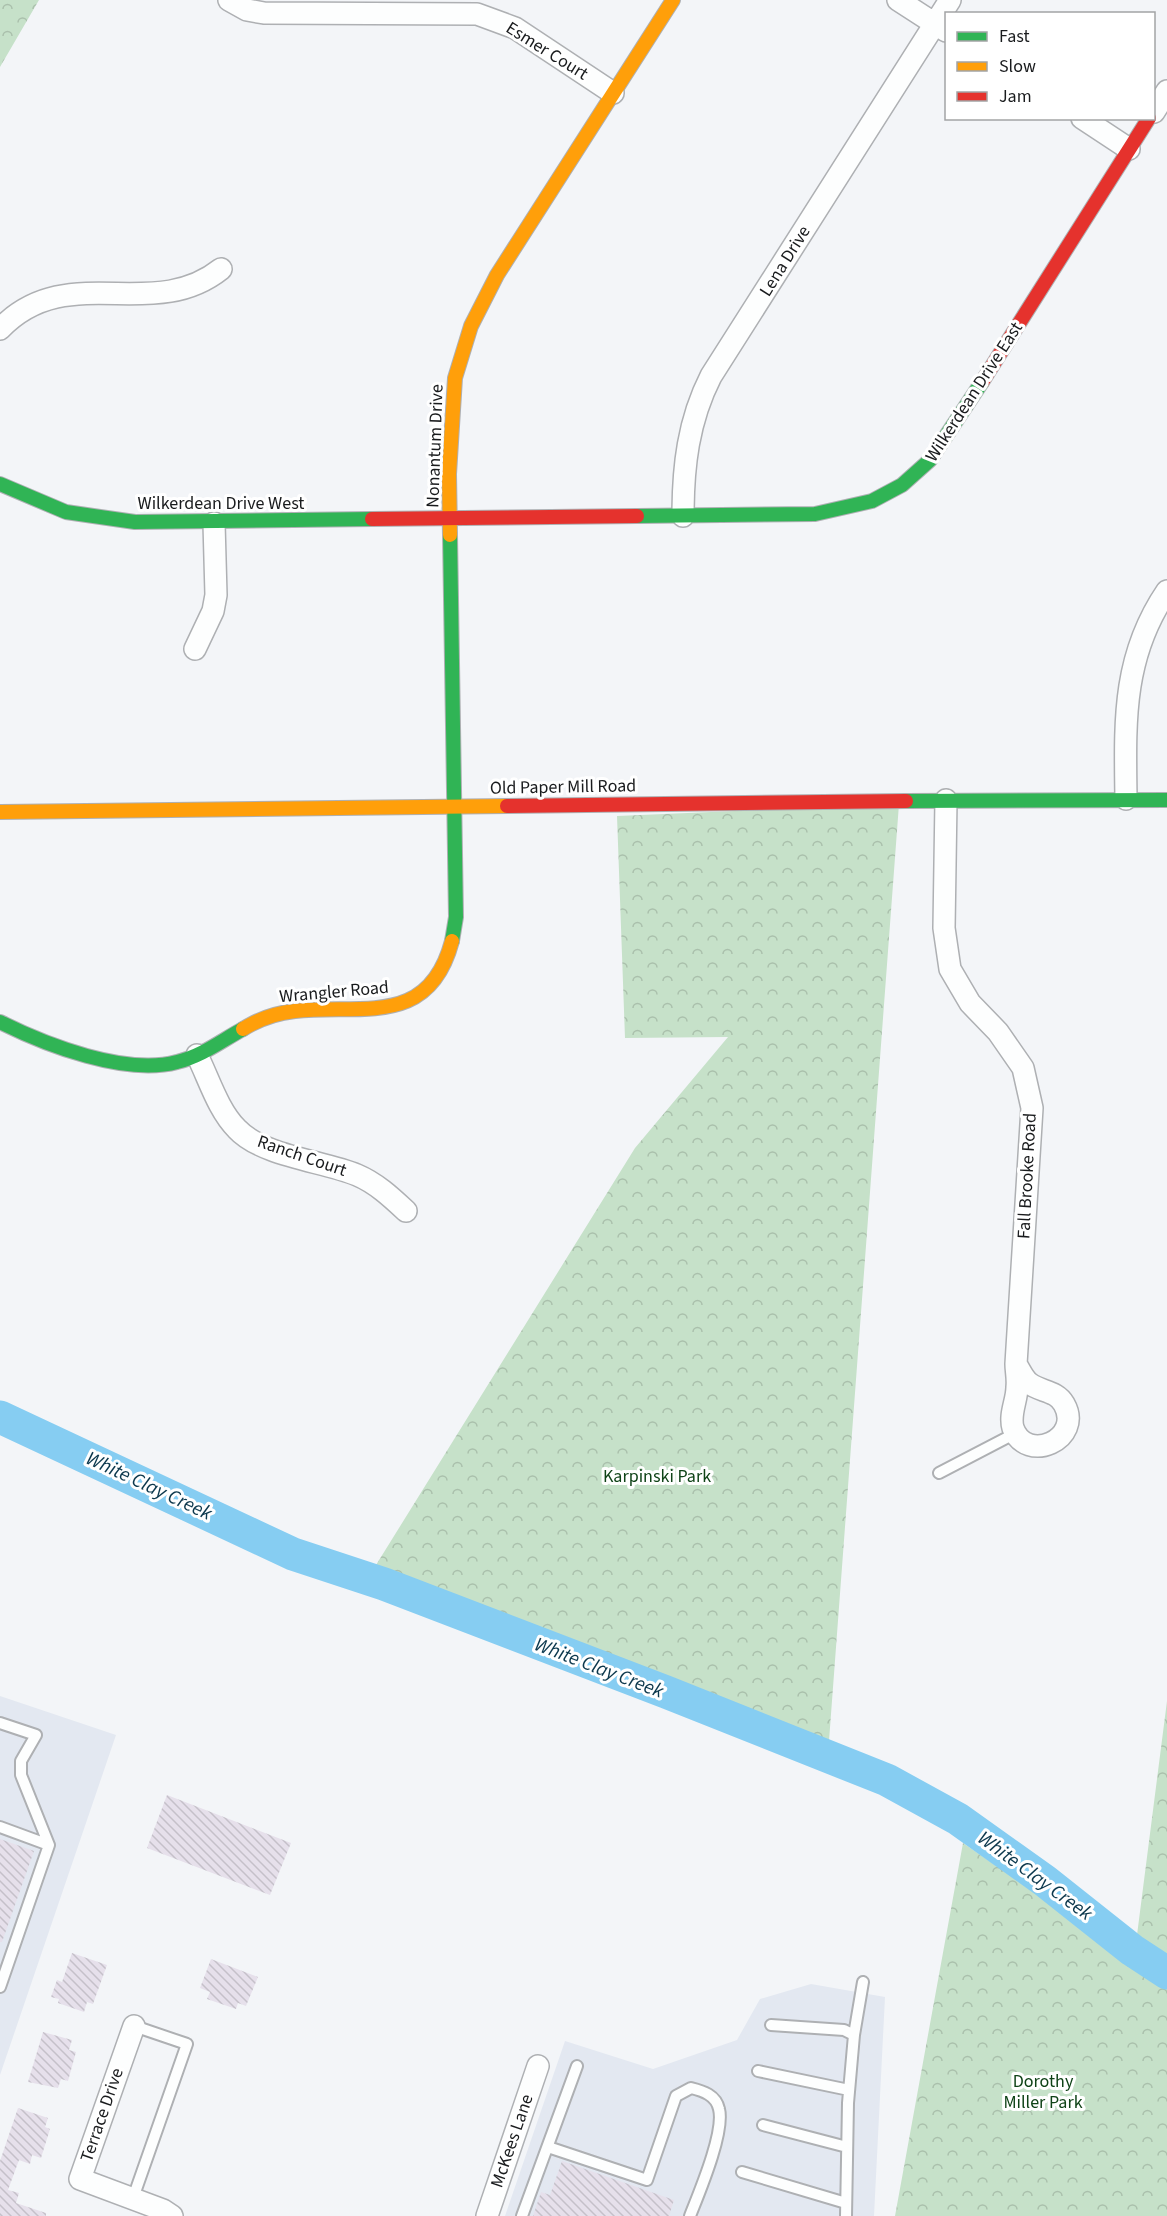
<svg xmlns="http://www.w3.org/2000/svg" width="1167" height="2216" viewBox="0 0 1167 2216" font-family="'Source Sans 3',sans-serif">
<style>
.built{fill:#e3e8f1}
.park{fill:url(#park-crowns)}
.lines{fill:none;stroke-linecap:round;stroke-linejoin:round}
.river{stroke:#86cdf2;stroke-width:33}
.building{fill:url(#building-back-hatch)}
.lane-casing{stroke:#aeb0b3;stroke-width:14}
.street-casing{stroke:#aeb0b3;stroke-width:24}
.fast-casing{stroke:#aeb0b3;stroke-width:16}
.slow-casing{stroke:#aeb0b3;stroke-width:16}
.jam-casing{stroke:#aeb0b3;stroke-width:16}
.lane{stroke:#fdfefe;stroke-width:10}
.street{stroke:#fdfefe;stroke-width:21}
.fast{stroke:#30b455;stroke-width:14}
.slow{stroke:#ff9f0a;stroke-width:14}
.jam{stroke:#e5322d;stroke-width:14}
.labels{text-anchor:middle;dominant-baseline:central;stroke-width:6;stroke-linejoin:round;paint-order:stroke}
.street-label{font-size:18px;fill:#191b1d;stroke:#fff}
.park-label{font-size:18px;fill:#0f4317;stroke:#fff}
.water-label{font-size:20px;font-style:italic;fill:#0c384d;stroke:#fff}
</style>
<defs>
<pattern id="park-crowns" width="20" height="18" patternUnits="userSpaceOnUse" patternTransform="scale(1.5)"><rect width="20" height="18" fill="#c6e1c9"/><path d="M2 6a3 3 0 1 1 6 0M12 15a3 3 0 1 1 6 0" fill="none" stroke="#aac0ac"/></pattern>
<pattern id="building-back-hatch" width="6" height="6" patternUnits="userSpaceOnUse" patternTransform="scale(1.5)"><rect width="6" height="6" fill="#e6e0eb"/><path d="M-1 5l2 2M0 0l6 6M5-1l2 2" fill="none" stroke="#c5c0c9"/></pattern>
</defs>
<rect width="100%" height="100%" fill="#f3f5f8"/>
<!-- built -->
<path class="built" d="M0,1696l116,39 -116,340z
M811,1984l74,13 -11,219h-369l60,-175 88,28 84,-29 23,-41z"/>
<!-- park -->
<path class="park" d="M0,0h39l-39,67z
M899,804l-70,937c-88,-31 -180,-55 -266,-93 -28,-12 -53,-30 -81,-42 -34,-15 -73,-22 -106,-41l259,-417 93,-111 -103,1 -8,-222z
M1167,1701v256l-30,-22z
M963,1843l204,140v233h-272z"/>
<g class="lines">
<!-- river -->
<path class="river" d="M0,1417l293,137 91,30 282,108 221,88 71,39 87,62 87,69 35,23"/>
</g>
<!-- building -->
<path class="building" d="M167,1795l124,48 -21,52 -123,-47z
M0,1839l34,12 -32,91h-2z
M72,1953l35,12 -14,39 -6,-2 -3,10 -26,-9 1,-4 -8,-2 6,-17 5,2z
M211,1959l47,18 -12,29 -8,-3 -2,6 -29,-10 3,-7 -10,-4z
M43,2032l29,8 -3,10 7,2 -8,29 -7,-2 -3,9 -30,-6z
M18,2108l30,10 -3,9 5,2 -9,29 -9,-3 -2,9 -11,-4 -11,30 11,3 -3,10 30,10v3h-46v-55z
M562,2161l112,39 -5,16h-136l8,-24 9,3z"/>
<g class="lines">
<defs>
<path id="lane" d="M939,1473l77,-40
M0,1723l36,12 -15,26v14l28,70 -49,142
M0,1827l49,18
M771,2025l73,5 10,5 -6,68 -2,113
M854,2035l9,-53
M758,2071l91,19
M763,2125l84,22
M548,2147l99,33 29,-84 15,-8c12,3 25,7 28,21 6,23 -20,84 -29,107
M742,2172l104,31
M133,2198l54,-154 -53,-18
M522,2216l55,-150"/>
<path id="street" d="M229,0l18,10 17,3 213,1 38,14 98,65
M898,0l48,31
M1154,112l13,-21
M1082,118l47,31
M0,329c67,-70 152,-5 221,-60
M683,516c0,-49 5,-95 28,-140l239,-376
M195,649l18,-38 3,-16 -2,-72
M1126,799c-1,-77 -4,-142 41,-208
M946,800l-2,128 6,41 20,34 28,29 25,36 9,40 -16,256c0,7 2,15 1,23 0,14 -8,27 -4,41 13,37 71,11 51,-24 -8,-14 -24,-12 -35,-21 -6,-5 -9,-13 -13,-19
M197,1055c12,24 21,55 40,74 25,27 86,32 120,46 19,8 34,22 49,36
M134,2026l-54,153 83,31 9,6
M487,2216l51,-150"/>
<path id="fast" d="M0,484l66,28 69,10 237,-3
M637,516l178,-2 57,-13 30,-16 28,-25 52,-78
M450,535l6,382 -4,24
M906,801l261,-1
M0,1022c46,23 126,54 177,40 25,-6 44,-21 66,-33"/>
<path id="slow" d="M450,535l-1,-61 6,-96 16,-52 26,-51 176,-275
M0,812l507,-6
M243,1029c16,-10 33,-16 52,-18 67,-7 134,17 157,-70"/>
<path id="jam" d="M982,382l167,-264
M372,519l265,-3
M507,806l399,-5"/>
</defs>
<!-- lane casing -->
<use href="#lane" class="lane-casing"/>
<!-- street casing -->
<use href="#street" class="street-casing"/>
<!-- fast casing -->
<use href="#fast" class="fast-casing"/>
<!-- slow casing -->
<use href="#slow" class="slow-casing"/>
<!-- jam casing -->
<use href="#jam" class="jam-casing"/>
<!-- lane -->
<use href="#lane" class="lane"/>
<!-- street -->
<use href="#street" class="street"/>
<!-- fast -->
<use href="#fast" class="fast"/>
<!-- slow -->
<use href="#slow" class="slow"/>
<!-- jam -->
<use href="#jam" class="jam"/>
</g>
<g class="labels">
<!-- street labels -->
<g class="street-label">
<text transform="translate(547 51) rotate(32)">Esmer Court</text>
<text transform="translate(785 261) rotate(-58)">Lena Drive</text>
<text transform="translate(974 392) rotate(-57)">Wilkerdean Drive East</text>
<text transform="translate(435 446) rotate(-88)">Nonantum Drive</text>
<text x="221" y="503">Wilkerdean Drive West</text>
<text transform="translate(563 787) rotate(-1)">Old Paper Mill Road</text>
<text transform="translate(334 992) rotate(-5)">Wrangler Road</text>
<text transform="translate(302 1156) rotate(19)">Ranch Court</text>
<text transform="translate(1027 1176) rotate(-87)">Fall Brooke Road</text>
<text transform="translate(102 2115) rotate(-71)">Terrace Drive</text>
<text transform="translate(512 2141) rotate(-71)">McKees Lane</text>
</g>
<!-- park labels -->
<g class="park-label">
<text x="657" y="1476">Karpinski Park</text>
<text x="1043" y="2081">Dorothy<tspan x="1043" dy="21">Miller Park</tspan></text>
</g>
<!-- water labels -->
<g class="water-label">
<text transform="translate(149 1486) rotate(25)">White Clay Creek</text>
<text transform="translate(599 1668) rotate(21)">White Clay Creek</text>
<text transform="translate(1035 1876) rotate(36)">White Clay Creek</text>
</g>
</g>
<!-- legend -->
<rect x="945" y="12" width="210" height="108" fill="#ffffff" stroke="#a3a4a5" stroke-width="1.5"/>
<rect x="957" y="32" width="30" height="9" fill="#30b455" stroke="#a3a4a5" stroke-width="1.5"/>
<text x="999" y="42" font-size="18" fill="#191b1d">Fast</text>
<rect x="957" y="62" width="30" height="9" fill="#ff9f0a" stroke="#a3a4a5" stroke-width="1.5"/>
<text x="999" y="72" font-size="18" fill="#191b1d">Slow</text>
<rect x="957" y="92" width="30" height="9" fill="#e5322d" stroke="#a3a4a5" stroke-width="1.5"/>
<text x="999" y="102" font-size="18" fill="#191b1d">Jam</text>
</svg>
